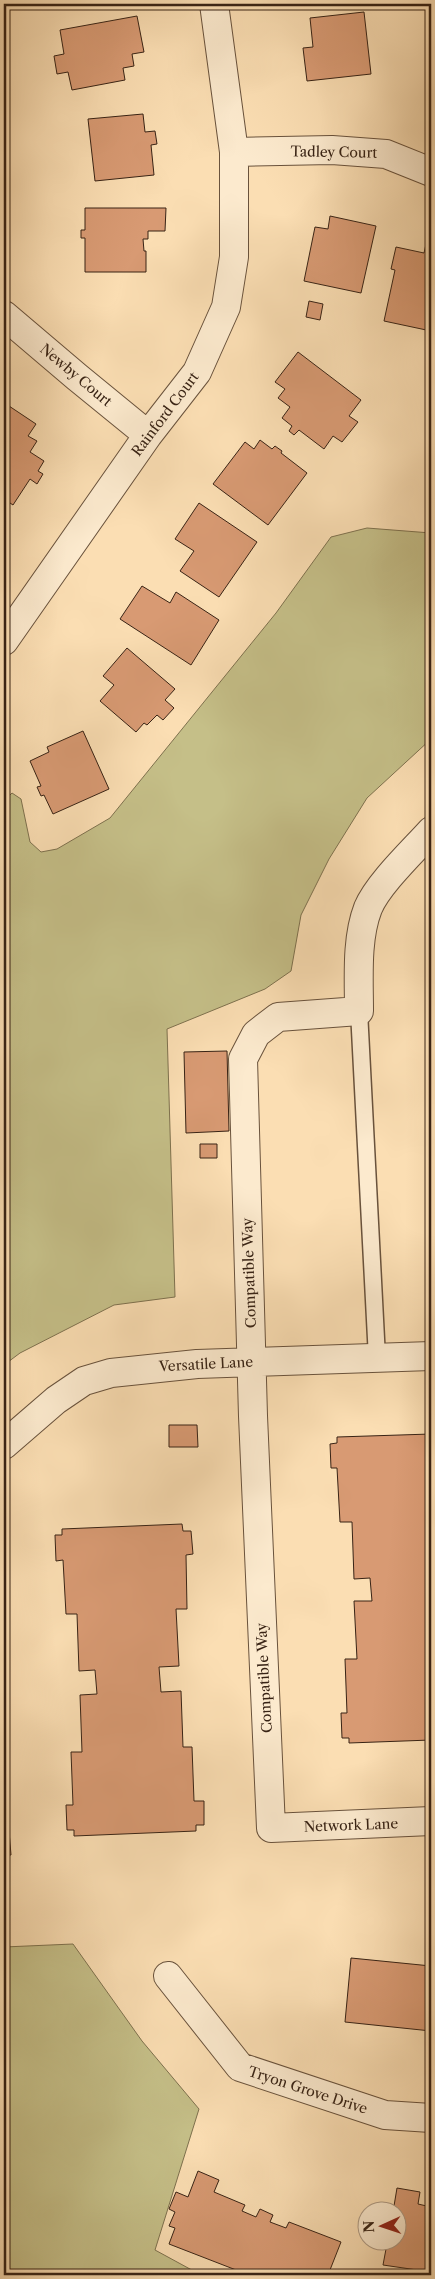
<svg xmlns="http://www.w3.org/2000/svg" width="435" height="2279" viewBox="0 0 435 2279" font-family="'Libre Caslon Text',serif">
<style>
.green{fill:#c5bf88;stroke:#7e714e}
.building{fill:#d89a73;stroke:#382315}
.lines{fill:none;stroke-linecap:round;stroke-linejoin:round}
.lane-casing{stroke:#69523c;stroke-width:19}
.street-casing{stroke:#69523c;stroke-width:30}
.lane{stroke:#fceace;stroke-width:16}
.street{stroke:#fceace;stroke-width:28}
.labels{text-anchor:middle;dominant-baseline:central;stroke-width:4;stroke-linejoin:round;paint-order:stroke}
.street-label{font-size:14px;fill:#382315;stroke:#fceace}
</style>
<rect width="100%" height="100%" fill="#fbdeb3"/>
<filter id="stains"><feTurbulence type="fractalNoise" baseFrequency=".004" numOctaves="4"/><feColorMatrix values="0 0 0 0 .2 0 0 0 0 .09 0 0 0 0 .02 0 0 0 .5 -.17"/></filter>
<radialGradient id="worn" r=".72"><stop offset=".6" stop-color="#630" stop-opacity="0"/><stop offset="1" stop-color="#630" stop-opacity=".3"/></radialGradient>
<!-- green -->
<path class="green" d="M367,528l64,5v206l-64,59 -38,61 -28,56 -10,56 -26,18 -98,40 8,268 -61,8 -94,48 -16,12v-564l8,-8 9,6 9,43 11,10 16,-3 53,-31 166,-205 55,-76z
M73,1944l69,97 57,68 -44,141 46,25h-197v-328z"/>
<!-- building -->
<path class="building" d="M364,12l7,62 -64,7 -4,-33 10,-1 -3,-29z
M137,16l7,36 -12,2 2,12 -11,2 2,12 -53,10 -4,-18 -11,2 -3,-18 10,-2 -4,-24z
M143,114l2,18 10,-1 2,13 -6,1 3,30 -59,6 -7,-62z
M85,208h81l-1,23h-17v8h-5l1,12h2v21h-61v-34h-4v-8h4z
M330,216l46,10 -15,67 -57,-12 11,-54 13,2z
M426,244l5,1v86l-47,-10 11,-51 -4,-1 5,-22 28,6z
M309,301l14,3 -3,16 -14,-3z
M298,352l63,48 -12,16 9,6 -16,20 -9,-6 -9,13 -25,-19 -5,5 -5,-4 3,-5 -10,-8 8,-11 -12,-9 7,-9 -10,-7z
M6,404l30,20 -8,12 9,5 -7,11 14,9 -6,10 5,3 -6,10 -7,-5 -17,26 -9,-6v-91z
M260,440l12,9 3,-3 7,5 -1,2 26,20 -39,52 -55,-41 32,-42 9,7z
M199,503l58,39 -38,55 -39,-26 14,-20 -19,-12z
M142,586l28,17 6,-11 43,28 -28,45 -71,-46z
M127,648l48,41 -10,11 9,8 -11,12 -6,-5 -10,10 -3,-2 -8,9 -36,-31 14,-16 -11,-9z
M83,731l26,58 -56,25 -9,-19 -3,1 -4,-9 4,-1 -11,-25 19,-9 -2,-5z
M227,1051l2,80 -43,2 -2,-81z
M200,1144h17v14h-17z
M169,1425h28l1,22h-29z
M431,1434v306l-82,3v-5h-7l-1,-25h6l-2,-54h12l-3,-58h18l-2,-23 -16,1 -2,-57h-12l-3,-54h-6l-1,-24 7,-1v-6z
M182,1524l1,7h8l2,23 -7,1 1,54h-11l3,57 -20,1 2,25 20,-1 2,56h9l2,54h10v24h-8v6l-122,5v-6h-7l-1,-25h7l-2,-53h11l-2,-57 17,-1 -2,-24 -16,1 -2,-57h-11l-3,-54 -7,1 -1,-26h7v-6z
M4,1831h5l2,24h-7z
M351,1958l80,8v65l-86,-9z
M198,2171l21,9 -5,12 31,13 -3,6 14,6 4,-8 13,6 -3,7 16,6 3,-6 52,20 -13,33h-79l-80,-31 6,-16 -6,-2 6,-14 -6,-3 7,-17 12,5z
M397,2188l23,4 -2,12 13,3v65l-48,-7 3,-16 -7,-1 1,-6h18v-30h-5z"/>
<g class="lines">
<defs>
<path id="lane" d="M359,1011l18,347"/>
<path id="street" d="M234,152l98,-2 54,4 45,18
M4,315l73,62 71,58
M4,641l144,-206 49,-63 29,-65 8,-50v-105l-20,-148
M431,831c-18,20 -53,53 -63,77 -12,31 -9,70 -9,103l-81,6 -22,17 -13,25 10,357 18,412 160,-7
M4,1445l52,-45 28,-19 27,-8 86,-9 234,-8
M168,1976l72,91 145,48 46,3"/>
</defs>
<!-- lane casing -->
<use href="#lane" class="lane-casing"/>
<!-- street casing -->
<use href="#street" class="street-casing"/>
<!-- lane -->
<use href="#lane" class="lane"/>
<!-- street -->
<use href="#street" class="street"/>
</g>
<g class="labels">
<!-- street labels -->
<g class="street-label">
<text transform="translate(334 152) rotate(1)">Tadley Court</text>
<text transform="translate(76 375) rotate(40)">Newby Court</text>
<text transform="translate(165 414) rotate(-53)">Rainford Court</text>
<text transform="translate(249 1273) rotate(-92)">Compatible Way</text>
<text transform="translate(206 1364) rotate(-3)">Versatile Lane</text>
<text transform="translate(264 1678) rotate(-93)">Compatible Way</text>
<text transform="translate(351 1825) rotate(-2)">Network Lane</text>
<text transform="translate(308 2090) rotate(18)">Tryon Grove Drive</text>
</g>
</g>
<!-- margin -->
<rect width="435" height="2279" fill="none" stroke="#fbdeb3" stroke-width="20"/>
<rect x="5" y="5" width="425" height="2269" fill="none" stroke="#382315" stroke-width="2.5"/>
<rect x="10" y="10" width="415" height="2259" fill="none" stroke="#382315"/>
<!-- north arrow -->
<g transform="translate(382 2226) rotate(267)"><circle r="24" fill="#fceace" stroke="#ae9a84"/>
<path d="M0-4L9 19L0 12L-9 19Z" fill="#8f2418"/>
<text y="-8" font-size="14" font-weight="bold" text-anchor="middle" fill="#382315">N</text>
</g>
<rect width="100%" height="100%" filter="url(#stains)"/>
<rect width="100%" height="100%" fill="url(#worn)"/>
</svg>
